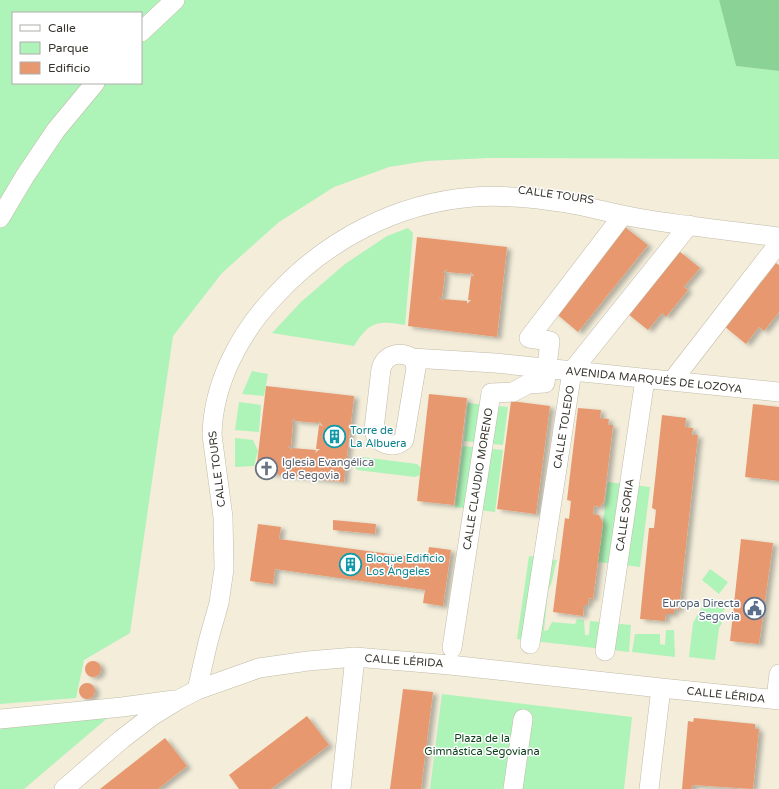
<svg xmlns="http://www.w3.org/2000/svg" width="779" height="789" viewBox="0 0 779 789" font-family="'Varela Round',sans-serif">
<style>
.green{fill:#aef3b8;fill-rule:evenodd}
.forest{fill:#8ad295}
.building{fill:#e8986e;fill-rule:evenodd;filter:url(#shadow)}
.lines{fill:none;stroke-linecap:round;stroke-linejoin:round}
.minor-casing{stroke:#c1bba9;stroke-width:20}
.minor{stroke:#fff;stroke-width:19}
.labels{text-anchor:middle;dominant-baseline:central;stroke-width:3;stroke-linejoin:round;paint-order:stroke}
.street-label{font-size:11px;fill:#37342d;stroke:#fff}
.culture-label{font-size:11px;fill:#0d838f;stroke:#fff;text-anchor:start}
.worship-label{font-size:11px;fill:#5b616d;stroke:#fff;text-anchor:start}
.service-label{font-size:11px;fill:#4e5e75;stroke:#fff;text-anchor:end}
.park-label{font-size:11px;fill:#093f19;stroke:#fff}
</style>
<defs>
<filter id="shadow"><feDropShadow dx="4.5" dy="2.5" stdDeviation="2" flood-color="#0004"/></filter>
</defs>
<rect width="100%" height="100%" fill="#f3edda"/>
<!-- green -->
<path class="green" d="M0,0h719l17,66 43,5v88l-291,-1 -62,3 -37,6 -55,20 -55,35 -57,51 -49,63 -43,297 -46,27 -8,38 -76,6zM13,13h128v70h-128z
M408,228l5,5 -8,92c-8,-1 -16,-3 -23,-2 -14,1 -21,12 -28,23l-82,-13 29,-31 44,-38 42,-28z
M252,371l16,3 -4,22 -22,-2z
M239,402l22,3 -2,27 -24,-2z
M468,403l40,4 -5,38 -39,-4z
M235,438l18,2 5,11 -4,15 -19,1z
M463,446l40,4 -8,62 -40,-5z
M362,457l55,7 4,4 -1,7 -5,2 -58,-7 -3,-4 -1,-5 4,-3z
M608,482l42,5 -10,80 -42,-5z
M529,556l28,4c-4,10 -3,22 -9,30l-4,41 4,-1 4,-8 23,2 2,-5 7,1 1,15h4l1,-14 41,4 -2,27 -112,-13z
M710,569l18,13 -9,12 -17,-14z
M712,597l13,12 -7,9 4,5 -3,5 -4,32 -26,-3 4,-34 12,-21 3,2z
M666,630h8l1,27 -43,-5 3,-18h25v10l5,1z
M442,694l190,23 -8,72h-194z
M111,715l-87,74h-24v-61z"/>
<!-- forest -->
<path class="forest" d="M719,0h60v71l-43,-5z"/>
<!-- building -->
<path class="building" d="M621,224l27,21 -70,87 -26,-22z
M417,237l90,10 -10,90 -89,-11zM447,269l-1,3 24,2 1,-2 3,4h-3l-3,24h3l-4,4v-3l-24,-2v2l-4,-4h3l3,-24h-3z
M679,251l21,17 -16,19 4,3 -22,27 -4,-4 -14,17 -20,-16z
M776,263l3,2v47l-15,19 -5,-4 -13,17 -22,-18 34,-49 5,3z
M266,386l88,10 -10,86 -88,-10zM295,418v3l24,2v-2l4,5 -4,-1 -3,24h4l-5,4 1,-3 -24,-2v2l-4,-4h3l2,-24h-2z
M429,394l38,4 -13,107 -37,-4z
M511,401l39,5 -14,108 -39,-5z
M753,404l26,3v74l-34,-4z
M578,408l23,2 -1,8 9,1 -1,6h5l-9,76 -4,6 -6,-1 -1,8 6,1 4,8 -10,76 -4,-1 -1,7h-4l-1,11 -30,-4 12,-94 4,1 2,-18 -4,-1z
M662,415l24,3 -1,9 8,1 -1,7h6l-19,175 -5,-1v5h-8l-1,7 -25,-2 9,-91h5l2,-18 -4,-2z
M333,520l43,4 -1,10 -42,-4z
M258,524l23,3 -2,12 148,20 2,-12 22,3 -8,56 -20,-3 2,-13 -150,-21 -2,15 -23,-3z
M741,539l32,4 -14,101 -29,-3z
M85 669a8 8 0 1 1 16 0a8 8 0 1 1-16 0Z
M79 691a8 8 0 1 1 16 0a8 8 0 1 1-16 0Z
M403,689l30,3 -12,97h-31z
M307,716l22,29 -58,44h-32l-10,-14z
M694,718l61,6v5h4l-6,60 -60,-4 -2,4h-9l6,-68 5,1z
M165,738l22,28 -29,23h-58z"/>
<g class="lines">
<defs>
<path id="minor" d="M141,32l34,-32
M0,218l25,-42 31,-46 39,-47
M412,358l2,3 2,7 -12,72c-10,10 -29,4 -30,-11l7,-60c4,-15 19,-18 31,-11l83,5 284,29
M672,381l107,-138
M530,644l42,-273 117,-146
M452,648l39,-255 22,-1 15,-8 17,-1 5,-42 -21,-3 94,-123
M605,651l40,-272
M197,690l11,-48 11,-39 5,-34 -1,-52 -11,-82c1,-52 28,-102 63,-139 51,-56 122,-93 198,-99 30,-2 63,1 93,6 24,4 48,11 72,15 47,8 94,13 141,19
M776,699l3,-25
M0,719l122,-12 52,-7
M64,789l58,-50 30,-23 26,-16 19,-10 62,-22 49,-7 47,-4 95,8 211,23 118,12
M341,789l14,-132
M513,789l10,-70
M649,789l12,-101"/>
</defs>
<!-- minor casing -->
<use href="#minor" class="minor-casing"/>
<!-- minor -->
<use href="#minor" class="minor"/>
</g>
<!-- icons -->
<defs>
<symbol id="building-ring" viewBox="-11 -11 22 22"><circle r="9.5" fill="#fff" stroke="#0f9aa8" stroke-width="1.5"/><path d="M-4-6H4V6H1V3H-1V6H-4ZM-2.5-4.3h1.7v1.8h-1.7ZM.8-4.3h1.7v1.8H.8ZM-2.5-1h1.7V.8h-1.7ZM.8-1h1.7V.8H.8Z" fill="#0f9aa8"/></symbol>
<symbol id="church-ring" viewBox="-11 -11 22 22"><circle r="9.5" fill="#fff" stroke="#6b7280" stroke-width="1.5"/><path d="M-1.2-6h2.4v3.5h3.3v2.4h-3.3V6h-2.4V-.1h-3.3v-2.4h3.3Z" fill="#6b7280"/></symbol>
<symbol id="civic-ring" viewBox="-11 -11 22 22"><circle r="9.5" fill="#fff" stroke="#5c6f8a" stroke-width="1.5"/><path d="M-.6-6.5H3V-4.5H.6V-3L4-1V1h2V6H-6V1h2V-1L-.6-3ZM-1.2 2.5V6h2.4V2.5Z" fill="#5c6f8a"/></symbol>
</defs>
<g fill-rule="evenodd">
<use href="#building-ring" x="322" y="424" width="25" height="25"/>
<use href="#church-ring" x="254" y="456" width="25" height="25"/>
<use href="#building-ring" x="338" y="552" width="25" height="25"/>
<use href="#civic-ring" x="742" y="596" width="25" height="25"/>
</g>
<g class="labels">
<!-- street labels -->
<g class="street-label">
<text transform="translate(556 195) rotate(8)">CALLE TOURS</text>
<text transform="translate(654 380) rotate(6)">AVENIDA MARQUÉS DE LOZOYA</text>
<text transform="translate(564 427) rotate(-81)">CALLE TOLEDO</text>
<text transform="translate(217 469) rotate(-97)">CALLE TOURS</text>
<text transform="translate(478 479) rotate(-81)">CALLE CLAUDIO MORENO</text>
<text transform="translate(625 515) rotate(-82)">CALLE SORIA</text>
<text transform="translate(404 661) rotate(4)">CALLE LÉRIDA</text>
<text transform="translate(726 695) rotate(6)">CALLE LÉRIDA</text>
</g>
<!-- culture labels -->
<g class="culture-label">
<text x="350" y="430">Torre de<tspan x="350" dy="13">La Albuera</tspan></text>
<text x="366" y="558">Bloque Edificio<tspan x="366" dy="13">Los Ángeles</tspan></text>
</g>
<!-- worship labels -->
<g class="worship-label">
<text x="282" y="462">Iglesia Evangélica<tspan x="282" dy="13">de Segovia</tspan></text>
</g>
<!-- service labels -->
<g class="service-label">
<text x="740" y="603">Europa Directa<tspan x="740" dy="13">Segovia</tspan></text>
</g>
<!-- park labels -->
<g class="park-label">
<text x="482" y="738">Plaza de la<tspan x="482" dy="13">Gimnástica Segoviana</tspan></text>
</g>
</g>
<!-- legend -->
<rect x="12" y="12" width="130" height="72" fill="#ffffff" stroke="#afaeab"/>
<rect x="20" y="25" width="20" height="6" fill="#ffffff" stroke="#afaeab"/>
<text x="48" y="32" font-size="12" fill="#37342d">Calle</text>
<rect x="20" y="42" width="20" height="12" fill="#aef3b8" stroke="#afaeab"/>
<text x="48" y="52" font-size="12" fill="#37342d">Parque</text>
<rect x="20" y="62" width="20" height="12" fill="#e8986e" stroke="#afaeab"/>
<text x="48" y="72" font-size="12" fill="#37342d">Edificio</text>
</svg>
